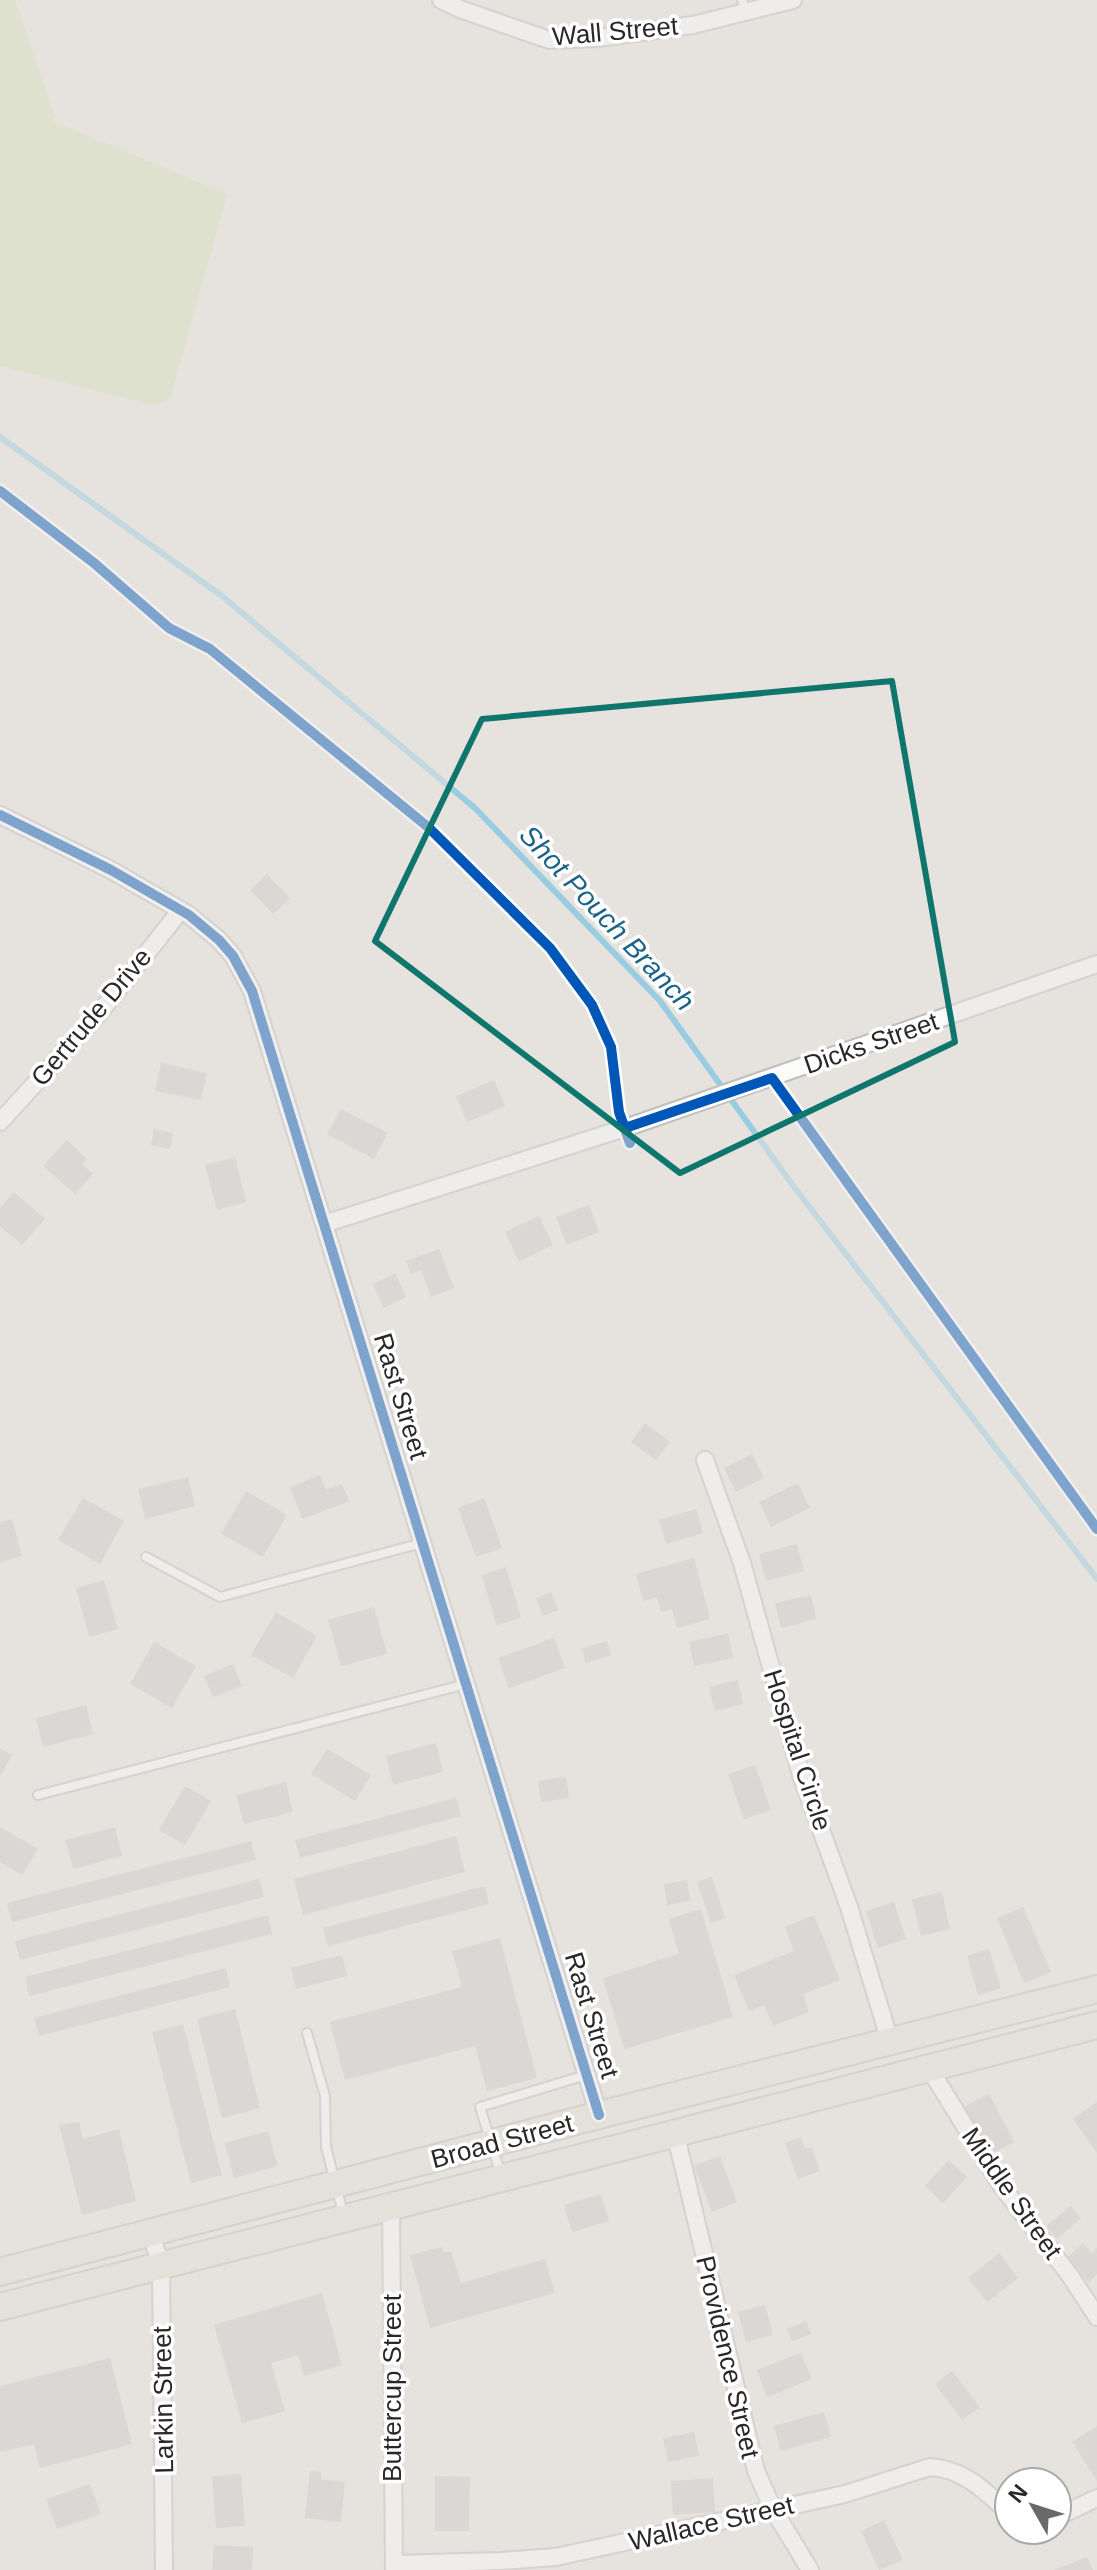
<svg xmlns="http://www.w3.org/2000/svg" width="1097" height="2570" viewBox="0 0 1097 2570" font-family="Helvetica,sans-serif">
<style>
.pitch{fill:#d2e1b9}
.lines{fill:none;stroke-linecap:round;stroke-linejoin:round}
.stream{stroke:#99cce0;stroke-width:6}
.building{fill:#cdcbc8}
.lane-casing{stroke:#c0bebf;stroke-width:12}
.street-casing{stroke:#c0bebf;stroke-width:20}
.primary-casing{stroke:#bfbdbc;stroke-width:30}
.lane{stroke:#fbfbfa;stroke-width:8}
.street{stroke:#fbfbfa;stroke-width:16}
.primary{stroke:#e3e0d5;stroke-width:26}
.cycleway-casing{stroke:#fff;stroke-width:15}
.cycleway{stroke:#0057b8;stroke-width:10}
.marked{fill:none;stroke:#0f766e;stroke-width:6;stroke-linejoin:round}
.labels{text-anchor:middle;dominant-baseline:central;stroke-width:7;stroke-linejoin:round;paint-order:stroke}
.street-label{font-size:26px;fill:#282828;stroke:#fff}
.water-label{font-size:28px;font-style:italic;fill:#1b6289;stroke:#fff}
</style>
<rect width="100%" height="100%" fill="#e6e2de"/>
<!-- pitch -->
<path class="pitch" d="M0,0h15l40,117 -3,4 175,73 -57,205 -18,6 -152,-39z"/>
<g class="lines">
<!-- stream -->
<path class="stream" d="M0,437l222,159 254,213 184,192 134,186 303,392"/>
</g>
<!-- building -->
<path class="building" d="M267,874l23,24 -17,16 -23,-24z
M161,1063l46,10 -6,27 -46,-9z
M494,1080l11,26 -38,16 -11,-26z
M341,1109l47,24 -14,26 -47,-25z
M154,1129l19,4 -3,16 -19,-4z
M67,1140l20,19 -5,5 11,10 -18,20 -32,-28z
M235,1157l11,45 -29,8 -12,-45z
M14,1192l31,27 -23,26 -22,-19v-18z
M589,1205l10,27 -32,13 -11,-28z
M539,1216l14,29 -34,17 -14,-30z
M439,1249l15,39 -23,9 -10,-27 -10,4 -5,-13z
M395,1273l11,24 -22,11 -11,-24z
M645,1423l25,19 -14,18 -25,-18z
M752,1454l12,24 -28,14 -12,-24z
M320,1475l6,15 16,-6 7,17 -47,18 -12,-32z
M188,1477l7,29 -50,13 -7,-30z
M798,1483l12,25 -39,19 -12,-25z
M246,1491l41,24 -24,42 -42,-23z
M83,1498l41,23 -24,43 -42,-24z
M484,1498l18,50 -26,9 -18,-49z
M696,1509l7,24 -37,11 -7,-24z
M12,1519l10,37 -22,6v-40z
M797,1544l7,27 -38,10 -7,-27z
M694,1558l16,61 -33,9 -5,-19 -11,3 -4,-15 -14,4 -7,-27z
M506,1567l15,51 -25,7 -14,-50z
M104,1580l14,49 -29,8 -13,-49z
M551,1592l7,18 -15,6 -7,-18z
M811,1595l5,24 -35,9 -6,-25z
M374,1607l13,47 -46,12 -13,-46z
M276,1612l41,24 -24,42 -42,-23z
M728,1633l5,25 -39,8 -5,-24z
M554,1638l11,30 -56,20 -11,-30z
M607,1641l4,14 -25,8 -4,-14z
M154,1642l42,24 -24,42 -42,-24z
M233,1664l9,22 -29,11 -9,-21z
M738,1680l5,24 -28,7 -6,-24z
M86,1705l7,29 -50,13 -7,-29z
M436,1743l7,29 -50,13 -7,-29z
M0,1748l12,7 -12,21z
M327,1749l44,26 -16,26 -44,-27z
M755,1765l16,45 -27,9 -16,-45z
M566,1777l3,21 -28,4 -3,-21z
M286,1782l7,30 -49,12 -8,-29z
M185,1786l26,15 -26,44 -26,-15z
M456,1798l5,18 -161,42 -5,-18z
M0,1827l38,22 -16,26 -22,-13z
M115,1827l7,29 -49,13 -8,-29z
M456,1836l9,36 -162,43 -9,-36z
M251,1841l5,19 -244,62 -5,-19z
M712,1877l13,41 -14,5 -14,-41z
M259,1879l5,18 -244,63 -5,-19z
M687,1880l3,21 -23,4 -3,-21z
M485,1886l4,18 -161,42 -5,-18z
M942,1892l8,37 -29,7 -9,-37z
M894,1902l12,37 -28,9 -12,-37z
M1023,1907l28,65 -27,11 -27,-65z
M701,1909l32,108 -109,32 -21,-71 76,-24 -10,-35z
M268,1915l4,19 -243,62 -4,-19z
M814,1915l26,65 -37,14 6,18 -36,14 -9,-21 -15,6 -15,-36 60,-24 -9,-24z
M500,1938l37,140 -50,13 -12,-45 -130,34 -15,-58 132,-35 -10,-36z
M989,1949l12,39 -23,7 -11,-39z
M342,1955l5,21 -51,13 -5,-21z
M226,1968l4,19 -191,49 -5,-18z
M235,2009l25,99 -38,10 -25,-99z
M183,2024l39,151 -31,8 -39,-151z
M989,2094l25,48 -25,13 -25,-48z
M1097,2102v51l-24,-34z
M79,2122l4,17 36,-10 17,72 -54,14 -23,-90z
M268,2131l10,35 -44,12 -9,-35z
M801,2137l4,12 7,-2 8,24 -22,8 -13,-36z
M720,2156l17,46 -25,10 -18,-46z
M949,2160l18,17 -24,26 -18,-17z
M601,2194l8,27 -37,11 -8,-27z
M1071,2206l10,12 -24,21 -11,-13z
M1083,2243l9,10 5,-5v26l-8,8 -22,-24z
M442,2247l2,6 7,-2 10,32 84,-24 10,34 -125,35 -20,-73z
M999,2253l19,25 -31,24 -19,-24z
M322,2293l20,72 -38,11 -6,-21 -27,8 14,48 -43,12 -28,-98z
M765,2305l8,30 -27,7 -8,-30z
M806,2321l5,13 -19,7 -5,-12z
M801,2353l11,26 -45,18 -10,-27z
M110,2358l22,86 -92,24 -6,-24 -34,8v-66z
M952,2371l28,36 -18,13 -27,-36z
M824,2412l7,25 -50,14 -7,-25z
M1097,2426v55l-25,-39z
M694,2432l5,24 -31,6 -5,-24z
M310,2471l11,1v7l24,3 -4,40 -36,-4z
M241,2474l4,52 -29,2 -4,-52z
M435,2476l35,1 -1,54h-34z
M713,2478l2,34 -42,3 -2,-34z
M90,2484l11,30 -44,15 -11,-30z
M884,2520l19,40 -24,10 -18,-39z
M214,2545l39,2 -1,23h-40z
M1087,2557l6,13h-39z"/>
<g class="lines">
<defs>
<path id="lane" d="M742,0l4,11
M146,1557l74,40 202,-54
M38,1795l428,-111
M307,2033l18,63 1,51 17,66
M500,2172l-20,-65 106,-32"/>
<path id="street" d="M441,0l19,9 89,31 49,-2 95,-13 100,-25
M0,815l111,55 78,45 30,25 14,16 19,35 347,1124
M0,1122l101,-111 80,-101
M324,1224l301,-96 472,-164
M705,1460l37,103 59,212 48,132 41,134
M929,2068l74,120 68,89 26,40
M675,2132l81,339 17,38 37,61
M391,2206l3,364
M150,2232l11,33 3,305
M1057,2517l40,-19
M394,2564l106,-3 56,-4 289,-63 85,-27c34,2 55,24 79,46"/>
<path id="primary" d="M0,2272l599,-157 498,-126
M0,2307l1097,-282"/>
</defs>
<!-- lane casing -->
<use href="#lane" class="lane-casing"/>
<!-- street casing -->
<use href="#street" class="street-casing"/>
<!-- primary casing -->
<use href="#primary" class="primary-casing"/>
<!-- lane -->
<use href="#lane" class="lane"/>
<!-- street -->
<use href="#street" class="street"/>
<!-- primary -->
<use href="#primary" class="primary"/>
<defs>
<path id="cycleway" d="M0,491l94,72 75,65 41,21 218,178 122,121 42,57 19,42 8,65 11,31
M0,815l111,55 78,45 30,25 14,16 19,35 347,1124
M625,1128l147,-50 325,451"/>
</defs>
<!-- cycleway casing -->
<use href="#cycleway" class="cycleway-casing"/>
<!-- cycleway -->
<use href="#cycleway" class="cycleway"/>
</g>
<!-- marked area -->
<path d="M0 0H1097V2570H0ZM892,681l63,361 -275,131 -305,-232 107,-222z" fill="#e6e2de" fill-opacity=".55" fill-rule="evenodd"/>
<path class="marked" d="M892,681l63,361 -275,131 -305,-232 107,-222z"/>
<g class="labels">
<!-- street labels -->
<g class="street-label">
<text transform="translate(615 31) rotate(-5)">Wall Street</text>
<text transform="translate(91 1017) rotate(-50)">Gertrude Drive</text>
<text transform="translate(871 1043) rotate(-19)">Dicks Street</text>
<text transform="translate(401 1396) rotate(73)">Rast Street</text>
<text transform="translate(798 1750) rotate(72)">Hospital Circle</text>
<text transform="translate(592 2015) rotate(73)">Rast Street</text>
<text transform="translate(502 2141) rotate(-15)">Broad Street</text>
<text transform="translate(1012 2193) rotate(55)">Middle Street</text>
<text transform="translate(728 2357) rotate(77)">Providence Street</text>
<text transform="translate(392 2388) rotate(-90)">Buttercup Street</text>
<text transform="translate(163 2400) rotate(-91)">Larkin Street</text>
<text transform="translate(711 2523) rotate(-13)">Wallace Street</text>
</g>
<!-- water labels -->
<g class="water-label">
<text transform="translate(607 918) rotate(47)">Shot Pouch Branch</text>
</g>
</g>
<!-- north arrow -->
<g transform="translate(1033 2506) rotate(309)"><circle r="38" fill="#ffffff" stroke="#a9a9a9" stroke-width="2"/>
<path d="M0-6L14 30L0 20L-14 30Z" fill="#6a6968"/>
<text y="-12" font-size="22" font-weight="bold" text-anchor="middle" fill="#282828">N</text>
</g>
</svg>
